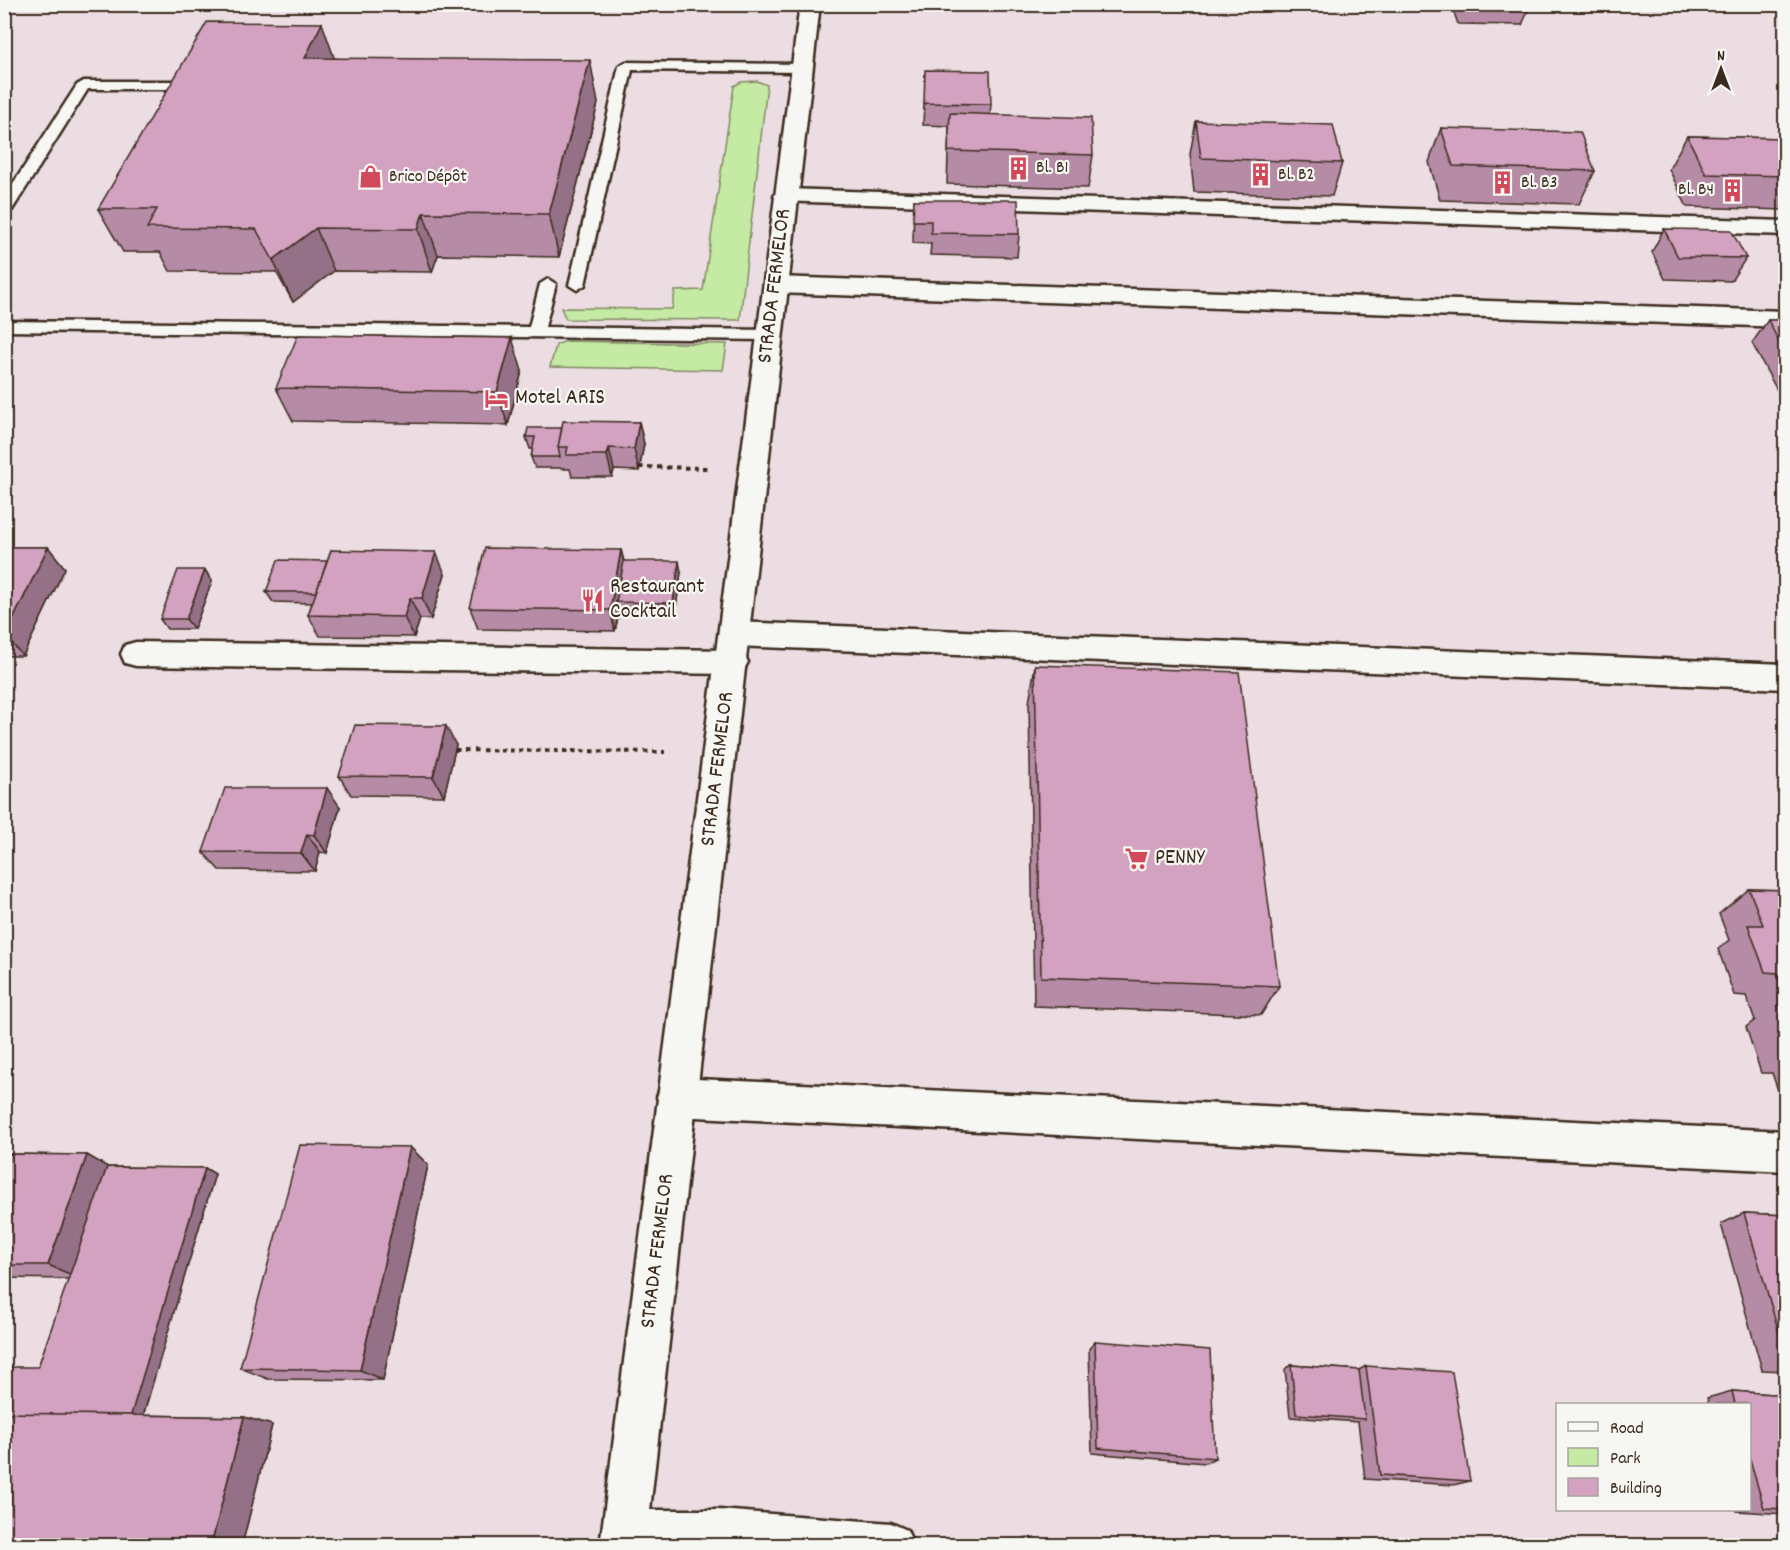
<svg xmlns="http://www.w3.org/2000/svg" width="1790" height="1550" viewBox="0 0 1790 1550" font-family="Dekko,sans-serif">
<style>
.green{fill:#c4eaa4;stroke:#808a61;stroke-width:1.5}
.lines{fill:none;stroke-linecap:round;stroke-linejoin:round}
.service-casing{stroke:#3b2a1e;stroke-width:5}
.minor-casing{stroke:#3b2a1e;stroke-width:5}
.tertiary-casing{stroke:#3b2a1e;stroke-width:5}
.path{stroke:#3b2a1e;stroke-width:4;stroke-dasharray:4.5 4.5;stroke-linecap:butt}
.service{fill:#f6f6f2;fill-rule:evenodd}
.minor{fill:#f6f6f2;fill-rule:evenodd}
.tertiary{fill:#f6f6f2;fill-rule:evenodd}
.wall{fill:#b58ba5;stroke:#3b2a1e;stroke-width:1.5}
.shaded-wall{fill:#947186;stroke:#3b2a1e;stroke-width:1.5}
.building{fill:#d3a2c0;stroke:#3b2a1e;stroke-width:1.5}
.labels{text-anchor:middle;dominant-baseline:central;stroke-width:4.5;stroke-linejoin:round;paint-order:stroke}
.far-poi-label{font-size:18px;fill:#3b2a1e;stroke:#f6f6f2;text-anchor:start}
.street-label{font-size:22px;fill:#3b2a1e;stroke:#f6f6f2}
.poi-label{font-size:22px;fill:#3b2a1e;stroke:#f6f6f2;text-anchor:start}
</style>
<rect width="100%" height="100%" fill="#ecdde3"/>
<filter id="ink" filterUnits="userSpaceOnUse"><feTurbulence type="fractalNoise" baseFrequency=".0167" numOctaves="2"/><feDisplacementMap in="SourceGraphic" scale="12" xChannelSelector="R" yChannelSelector="G"/><feConvolveMatrix kernelMatrix="1 2 1 2 8 2 1 2 1" color-interpolation-filters="sRGB"/></filter>
<g filter="url(#ink)">
<!-- green -->
<path class="green" d="M757,81l10,4 -27,235 -174,-1 -5,-11 111,1 3,-18 28,-1 31,-204 7,-4z
M566,341l161,3 -4,26 -173,-3 6,-22z"/>
<g class="lines">
<defs>
<path id="service" d="M626,62l176,2 7,4 -7,4 -170,-2 -47,215 -8,5 -8,-5 50,-219z
M84,81h115l7,4 -7,4h-111l-76,121 -8,4v-16l73,-113z
M548,279l8,5 -11,43 224,3 6,1 2,4 -2,4 -6,1 -765,-9v-10l525,6 11,-43z"/>
<path id="minor" d="M786,189l1000,32v14l-1008,-34 -4,-5 4,-5z
M776,277l1010,34v16l-1010,-34 -9,-2 -3,-6 3,-6z
M736,622l1050,42v25l-1050,-43 -11,-4 -4,-8 4,-8z
M136,642l596,8 11,3 5,9 -5,9 -11,3 -596,-8 -11,-3 -4,-9 4,-9z
M676,1078l1110,53v40l-1110,-55 -14,-6 -5,-13 5,-13z
M625,1510h94l172,13 16,7 7,16h-307l-5,-13 7,-16z"/>
<path id="tertiary" d="M800,4h20l-174,1542h-46z"/>
</defs>
<!-- service casing -->
<use href="#service" class="service-casing"/>
<!-- minor casing -->
<use href="#minor" class="minor-casing"/>
<!-- tertiary casing -->
<use href="#tertiary" class="tertiary-casing"/>
<!-- path -->
<path class="path" d="M639,467l70,1
M455,750l210,2"/>
<!-- service -->
<use href="#service" class="service"/>
<!-- minor -->
<use href="#minor" class="minor"/>
<!-- tertiary -->
<use href="#tertiary" class="tertiary"/>
</g>
<!-- wall -->
<path class="wall" d="M1451,4h80l-9,21 -64,-1z
M334,58l264,45 -39,154 -121,-2 -6,17 -98,-1 -41,31 -17,-30 -106,-1 -10,-19h-37l-25,-43z
M924,103l67,1 -1,11 103,40 -5,33 -141,-4 2,-58 -26,-1z
M1196,121l146,42 -10,33 -138,-4 -4,-38z
M1441,128l154,43 -16,33 -139,-4 -11,-38z
M1687,136l98,2v72l-98,-3 -18,-38z
M914,200l105,34 -2,23 -87,-2 1,-11 -18,-1z
M1664,229l82,29 -15,23 -66,-2 -13,-27z
M1768,320h17v75l-6,-1 -27,-51z
M522,371l-14,54 -215,-4 -17,-33z
M639,422l5,22 -5,27 -25,-1 -2,7h-40l-2,-8h-6v-1h-29l-4,-11 2,-8h-3l-4,-12 36,-9z
M4,547h44l17,21 -42,88h-19z
M621,550l3,11 57,11 -6,42 -56,-1v-1l-4,19 -137,-2 -8,-21z
M205,570l7,11 -18,48h-27l-7,-10z
M445,574l-14,45h-11l-6,18 -94,-1 -12,-21 4,-12 -39,-1 -7,-10z
M1035,665l244,321 -18,29 -227,-9 -5,-303z
M456,745l-12,51 -93,-1 -12,-19z
M340,807l-13,46 -7,-1 -5,19 -96,-1 -16,-18z
M1749,889l36,1v221l-13,-38h-11l-15,-46 9,-7 -9,-24 -12,-1 -16,-46 11,-9 -10,-26z
M410,1147l18,18 -45,215 -115,-1 -28,-11z
M4,1154l83,1 20,12 98,1 10,6 -72,241 101,2 28,8 -30,120 -204,-178 31,-88 -65,-1z
M1744,1213l41,2v156l-23,-1 -41,-146z
M1095,1341l120,117 -10,5 -113,-10 -3,-104z
M1291,1365l68,5 7,-4 104,115 -17,4 -88,-6 -7,-57 -68,-5 -5,-48z
M1732,1391l53,4v119l-48,-3v-2h12v-105h-40l-2,-6z"/>
<!-- shaded-wall -->
<path class="shaded-wall" d="M4,4h5l-5,6z
M322,23l15,43 -32,-8z
M590,60l8,43 -39,154 -10,-43z
M423,213l15,42 -6,17 -14,-43z
M316,228l18,43 -41,31 -20,-42z
M512,338l10,33 -14,54 -11,-33z
M639,422l5,22 -5,27 -5,-22z
M609,448l5,22 -2,7 -5,-22z
M48,547l17,21 -42,88 -18,-20z
M621,550l5,22 -10,30 3,10 -4,19 -5,-21z
M436,552l9,22 -14,45 -9,-21z
M679,561l2,11 -6,42 -2,-11z
M205,570l7,11 -18,48 -8,-10z
M410,598l10,21 -6,18 -10,-20z
M446,726l10,19 -12,51 -11,-19z
M327,788l13,19 -13,46 -13,-18z
M307,834l13,18 -5,19 -14,-18z
M410,1147l18,18 -45,215 -23,-10z
M87,1155l31,18 -36,106 -34,-14z
M205,1168l10,6 -74,249 -12,-3z
M244,1417l28,8 -30,120h-31z"/>
<!-- building -->
<path class="building" d="M207,22l115,1 -17,35 285,2 -41,154 -126,-1 -5,16 -102,-1 -43,32 -17,-31 -109,-1 10,-19h-59z
M925,70l65,1 1,33 -67,-1z
M950,113l141,5 2,37 -145,-4z
M1196,121l137,4 9,38 -141,-5z
M1441,128l139,4 15,39 -142,-5z
M1687,136l98,2v38l-79,-2z
M914,200h104l1,34 -88,-1v-12h-18z
M1664,229l67,1 15,28 -68,-1z
M1768,320h17v34z
M298,335l214,3 -15,54 -221,-4z
M563,421l76,1 -5,27 -25,-1 -2,7h-41l2,-8h-10z
M528,428h34l-4,19 2,10h-29l4,-20h-9z
M4,547h44l-43,89h-1z
M485,548l136,2 -11,60 -140,-2z
M331,550l105,2 -14,46h-12l-6,19 -96,-2z
M278,560l49,1 -11,31h-50z
M624,561h55l-6,42 -57,-1z
M178,570h27l-19,49h-26z
M1035,665l204,7 40,314 -238,-9z
M355,725l91,1 -13,51 -94,-1z
M225,788h102l-13,47 -7,-1 -6,19 -98,-1z
M1749,889l36,1v103l-7,-20 -13,-1 -17,-47h15z
M1778,1005h7v21z
M300,1145l110,2 -50,223 -120,-2z
M4,1154l83,1 -39,110h-44z
M107,1167l98,1 -74,247 -127,-2v-46h34z
M1744,1213l41,2v138z
M1095,1341l115,9 5,108 -117,-10z
M1291,1365l68,5 6,49 -69,-5z
M1366,1366l86,6 18,109 -90,-6z
M1732,1391l53,4v114l-21,-1 -15,-52v-52h-14z
M4,1413l240,4 -33,128h-207z"/>
</g>
<!-- icons -->
<defs>
<symbol id="building-bare" viewBox="-9 -9 18 18"><path d="M-4-6H4V6H1V3H-1V6H-4ZM-2.5-4.3h1.7v1.8h-1.7ZM.8-4.3h1.7v1.8H.8ZM-2.5-1h1.7V.8h-1.7ZM.8-1h1.7V.8H.8Z" fill="#d1495b" stroke="#f6f6f2" stroke-width="2.5" paint-order="stroke"/></symbol>
<symbol id="shop-bare" viewBox="-9 -9 18 18"><path d="M-5-2.5h2.3a2.7 3.5 0 0 1 5.4 0H5L5.5 6h-11ZM-1.5-2.5h3a1.5 2.3 0 0 0-3 0Z" fill="#d1495b" stroke="#f6f6f2" stroke-width="2.5" paint-order="stroke"/></symbol>
<symbol id="hotel-bare" viewBox="-9 -9 18 18"><path d="M-6-4.5h1.5V1H6V5H4.5V3h-9V5H-6ZM-4 0a1.8 1.8 0 1 1 3.6 0ZM.5 0V-2.5h3Q6-2.5 6 0Z" fill="#d1495b" stroke="#f6f6f2" stroke-width="2.5" paint-order="stroke"/></symbol>
<symbol id="restaurant-bare" viewBox="-9 -9 18 18"><path d="M-5-6h1v4h1v-4h1v4h1v-4h1v5L-1.5 .5V6h-2V.5L-5-1ZM5-6V6H3V1.5H1.5Q1.5-4 5-6Z" fill="#d1495b" stroke="#f6f6f2" stroke-width="2.5" paint-order="stroke"/></symbol>
<symbol id="supermarket-bare" viewBox="-9 -9 18 18"><path d="M-6-5.5h2.5l.6 2H6L4.5 2H-2.5L-4.4-4H-6ZM-1.5 3.2a1.3 1.3 0 1 0 .1 0ZM3 3.2a1.3 1.3 0 1 0 .1 0Z" fill="#d1495b" stroke="#f6f6f2" stroke-width="2.5" paint-order="stroke"/></symbol>
</defs>
<g fill-rule="evenodd">
<use href="#building-bare" x="1002" y="152" width="33" height="33"/>
<use href="#building-bare" x="1244" y="158" width="33" height="33"/>
<use href="#shop-bare" x="354" y="160" width="33" height="33"/>
<use href="#building-bare" x="1486" y="166" width="33" height="33"/>
<use href="#building-bare" x="1716" y="174" width="33" height="33"/>
<use href="#hotel-bare" x="480" y="382" width="33" height="33"/>
<use href="#restaurant-bare" x="576" y="584" width="33" height="33"/>
<use href="#supermarket-bare" x="1120" y="842" width="33" height="33"/>
</g>
<g class="labels">
<!-- far-poi labels -->
<g class="far-poi-label">
<text x="1036" y="168">Bl. B1</text>
<text x="1278" y="175">Bl. B2</text>
<text x="389" y="177">Brico Dépôt</text>
<text x="1521" y="183">Bl. B3</text>
<text x="1714" y="190" text-anchor="end">Bl. B4</text>
</g>
<!-- street labels -->
<g class="street-label">
<text transform="translate(775 286) rotate(-83)">STRADA FERMELOR</text>
<text transform="translate(718 769) rotate(-83)">STRADA FERMELOR</text>
<text transform="translate(658 1251) rotate(-83)">STRADA FERMELOR</text>
</g>
<!-- poi labels -->
<g class="poi-label">
<text x="515" y="398">Motel ARIS</text>
<text x="610" y="587">Restaurant<tspan x="610" dy="25">Cocktail</tspan></text>
<text x="1155" y="858">PENNY</text>
</g>
</g>
<!-- margin -->
<rect width="1790" height="1550" fill="none" stroke="#f6f6f2" stroke-width="24"/>
<rect x="12" y="12" width="1766" height="1526" fill="none" stroke="#3b2a1e" stroke-width="2" filter="url(#ink)"/>
<!-- legend -->
<rect x="1556" y="1403" width="195" height="108" fill="#f6f6f2" stroke="#aba49d" stroke-width="1.5"/>
<rect x="1568" y="1422" width="30" height="9" fill="#f6f6f2" stroke="#aba49d" stroke-width="1.5"/>
<text x="1610" y="1433" font-size="18" fill="#3b2a1e">Road</text>
<rect x="1568" y="1448" width="30" height="18" fill="#c4eaa4" stroke="#aba49d" stroke-width="1.5"/>
<text x="1610" y="1463" font-size="18" fill="#3b2a1e">Park</text>
<rect x="1568" y="1478" width="30" height="18" fill="#d3a2c0" stroke="#aba49d" stroke-width="1.5"/>
<text x="1610" y="1493" font-size="18" fill="#3b2a1e">Building</text>
<!-- north arrow -->
<g transform="translate(1721 69)" stroke="#f6f6f2" stroke-width="4.5" paint-order="stroke">
<path d="M0-4.5L10 22L0 15L-10 22Z" fill="#3b2a1e"/>
<text y="-9" font-size="16" font-weight="bold" text-anchor="middle" fill="#3b2a1e">N</text>
</g>
</svg>
